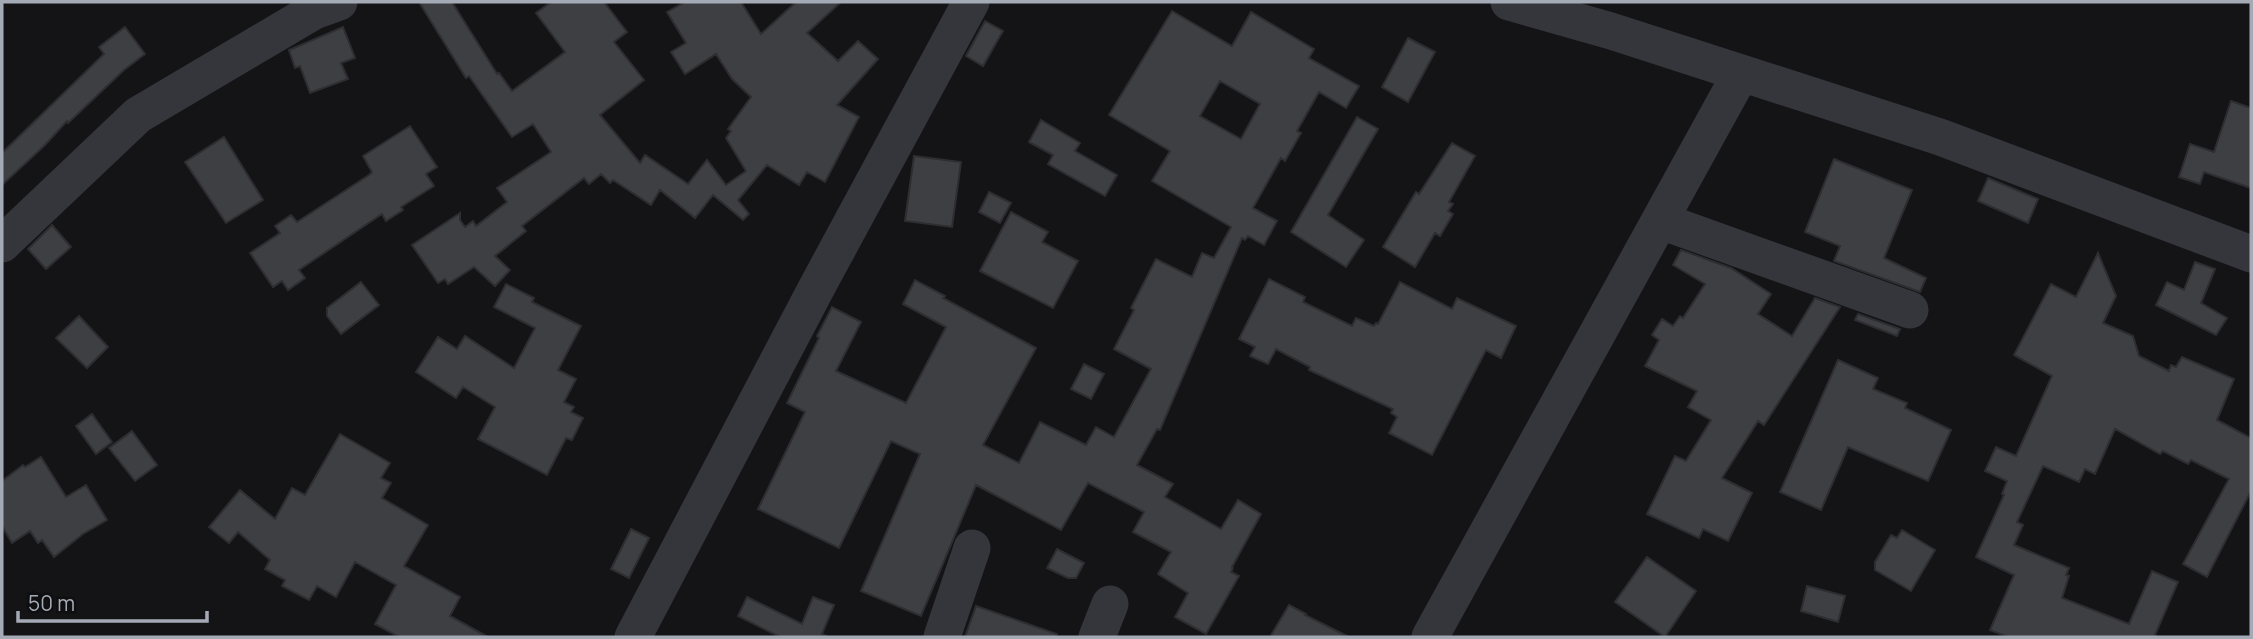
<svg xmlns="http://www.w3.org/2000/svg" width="2253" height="639" viewBox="0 0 2253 639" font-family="Manrope,sans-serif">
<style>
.building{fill:#3e3f43;stroke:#2e2e32;stroke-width:2;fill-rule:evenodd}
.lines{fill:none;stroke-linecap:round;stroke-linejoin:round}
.minor{stroke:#35363b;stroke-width:37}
</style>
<rect width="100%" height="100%" fill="#141416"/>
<!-- building -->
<path class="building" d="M419,2h33l45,72 2,-1 13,18 53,-39 -29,-39 15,-11h53l23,30 -13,10 30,38 -44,35 40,48 5,-8 43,29 19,-24 19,25 20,-14 -20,-33 5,-7 -3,-2 23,-32 -19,-18 -16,-25 -31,20 -14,-22 15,-9 -19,-31 18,-10h56l20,32 35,-32h45l-34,31 31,28 20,-20 20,18 -41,46 22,12 -34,65 -18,-10 -8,13 -32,-20 -29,35 11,14 -6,6 -30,-25 -18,23 -35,-28 -9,15 -38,-25 -3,3 -9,-9 -12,10 -5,-6 -62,48 4,5 -31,25 15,14 -15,16 -21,-19 -26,17 -3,-5 -7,4 -26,-38 48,-32v7l5,7 8,-6 3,5 31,-24 -10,-14 54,-36 -18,-28 -21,13 -43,-61 -3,2z
M1172,11l60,35 19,-34 63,37 -5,9 50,28 -13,22 -27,-16 -22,39 4,2 -16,28 -4,-3 -28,50 24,13 -13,24 -16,-9 -3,4 -3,-2 -82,192 -3,-1 -20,36 36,19 -8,13 56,32 17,-29 23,14 -29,53 1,1 -2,4 8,4 -33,58 -31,-17 13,-24 -30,-19 13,-22 -38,-20 11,-20 -56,-29 -27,47 -85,-45 -55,131 -60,-25 59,-137 -29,-13 -52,107 -81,-39 47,-97 -18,-9 32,-65 -2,-2 15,-29 29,15 -25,49 70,32 40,-76 -43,-23 12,-24 30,16 -2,2 93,50 -53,97 36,18 21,-41 46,23 10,-18 18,10 37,-68 -37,-20 20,-39 -3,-2 25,-49 36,18 10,-24 12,5 17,-31 -79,-46 18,-30 -61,-36zM1220,81l40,23 -19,35 -41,-23z
M985,21l18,10 -20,35 -17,-10z
M125,27l20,27 -21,16 -56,53 -1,-2 -23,25 -42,39v-32l102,-99 -5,-7z
M343,27l12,31 -14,5 7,16 -38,14 -10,-27 -5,2 -6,-18z
M1408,38l27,14 -27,50 -26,-15z
M2231,101l20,7v80l-47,-16 -4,12 -21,-7 11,-33 24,8z
M1357,117l21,12 -50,86 36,25 -18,27 -55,-35z
M1041,120l39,23 -5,8 42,24 -12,21 -57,-32 5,-9 -24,-13z
M410,126l27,41 -11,7 8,12 -33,21 2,3 -17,11 -4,-7 -83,56 6,8 -17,12 -6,-9 -9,6 -23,-34 30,-20 -5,-7 16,-11 6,7 72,-47 3,-3 -9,-16z
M224,137l39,63 -37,23 -41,-61z
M1452,143l23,13 -26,46 4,2 -5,7 5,3 -13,22 -5,-3 -20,34 -32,-20 33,-55 3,2z
M914,156l47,6 -9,65 -47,-6z
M1834,159l78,31 -28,68 42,20 -6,14 -86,-31 6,-15 -35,-14z
M1988,178l50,21 -10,24 -50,-22z
M989,192l22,11 -11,20 -21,-11z
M1011,212l37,20 -6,10 36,19 -25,47 -73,-37z
M52,225l19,22 -25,22 -18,-20z
M1681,250l50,18 40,26 -13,20 34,22 23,-38 25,9 -76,118 -6,-4 -36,57 30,15 -24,48 -25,-12 -4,9 -52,-24 28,-58 11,5 25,-41 -23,-13 9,-16 -52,-25 14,-26 -7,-5 10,-16 11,7 7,-10 3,2 22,-34 -32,-19z
M2098,253l18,43 -13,27 30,13 6,20 30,15 2,-6 5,2 6,-10 52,22 -17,41 34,18v53l-44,86 -24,-13 46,-85 -38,-19 -3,4 -25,-13 -3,3 -45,-25 -20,45 -10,-5 -6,13 -36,-16 -26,56 6,3 -9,20 55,23 -3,7 3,1 -7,22 67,26 23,-53 26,11 -23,53 3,2h-150l-18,-7 24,-55 -38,-18 28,-62 -2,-1 5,-13 -22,-10 11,-24 20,9 36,-80 -38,-21 37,-71 25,13z
M2195,262l20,7 -14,34 26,15 -11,17 -60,-30 11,-23 17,8z
M1269,279l36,18 -2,5 49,24 4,-8 18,8 2,-3 2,1 22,-42 52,27 5,-11 59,28 -15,32 -15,-8 -54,105 -43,-22 8,-16 -6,-4 2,-4 -84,-39 1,-3 -34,-18 -8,15 -18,-8 5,-9 -16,-8z
M361,282l18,23 -38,29 -14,-18v-8z
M506,284l28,14 -2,4 49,24 -23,44 18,9 -12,23 10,5 -3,5 12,6 -11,22 -6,-2 -19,37 -69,-36 17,-32 -32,-20 -7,11 -40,-26 22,-35 19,12 8,-13 49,32 21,-40 -41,-21z
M1858,314l42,15 -3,7 -42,-16z
M79,316l29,31 -21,21 -31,-30z
M1838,360l40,18 -5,11 34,14 -2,5 46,22 -23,51 -80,-34 -27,63 -41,-18z
M1084,364l20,10 -13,25 -20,-10z
M92,414l20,28 -16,12 -20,-28z
M132,431l25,34 -22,16 -26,-33z
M340,434l50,29 -9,15 10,5 -9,15 46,27 -24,41 56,31 -10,19 38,21h-89l-24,-13 21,-39 -41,-23 -19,35 -19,-11 -8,14 -27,-14 3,-6 -20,-11 5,-9 -32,-28 -9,11 -20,-16 31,-37 35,29 17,-31 13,7z
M41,457l25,40 20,-12 21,35 -24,14 -29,23 -12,-17 -4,3 -8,-12 -18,12 -10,-17v-45l21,-16 2,2z
M631,529l18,9 -20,40 -18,-9z
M1902,530l33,20 -24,41 -36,-21v-8l16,-27 6,3z
M1057,549l27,14 -8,15h-8l-21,-10z
M1647,557l49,34 -31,46 -50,-35z
M1807,586l38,10 -7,26 -37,-11z
M747,597l55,27 11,-27 21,8 -12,29 6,3h-48l-42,-21z
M1289,605l17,9 -1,1 44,22h-79z
M976,606l81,28 -1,3h-91z"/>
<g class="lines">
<!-- minor -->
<path class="minor" d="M1509,2l102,29 329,106 311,117
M1661,221l249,89
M2,244l136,-129 176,-104 25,-9
M633,637l185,-352 153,-283
M942,637l30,-89
M1097,637l13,-33
M1430,637l311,-564"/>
</g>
<!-- border -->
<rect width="2253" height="639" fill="none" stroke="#a5abb6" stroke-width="7"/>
<!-- scale -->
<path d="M18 611v10h189v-10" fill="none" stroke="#a5abb6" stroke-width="3.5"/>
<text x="28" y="611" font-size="21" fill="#a5abb6" stroke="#0f0f11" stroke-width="5" paint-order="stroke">50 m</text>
</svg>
